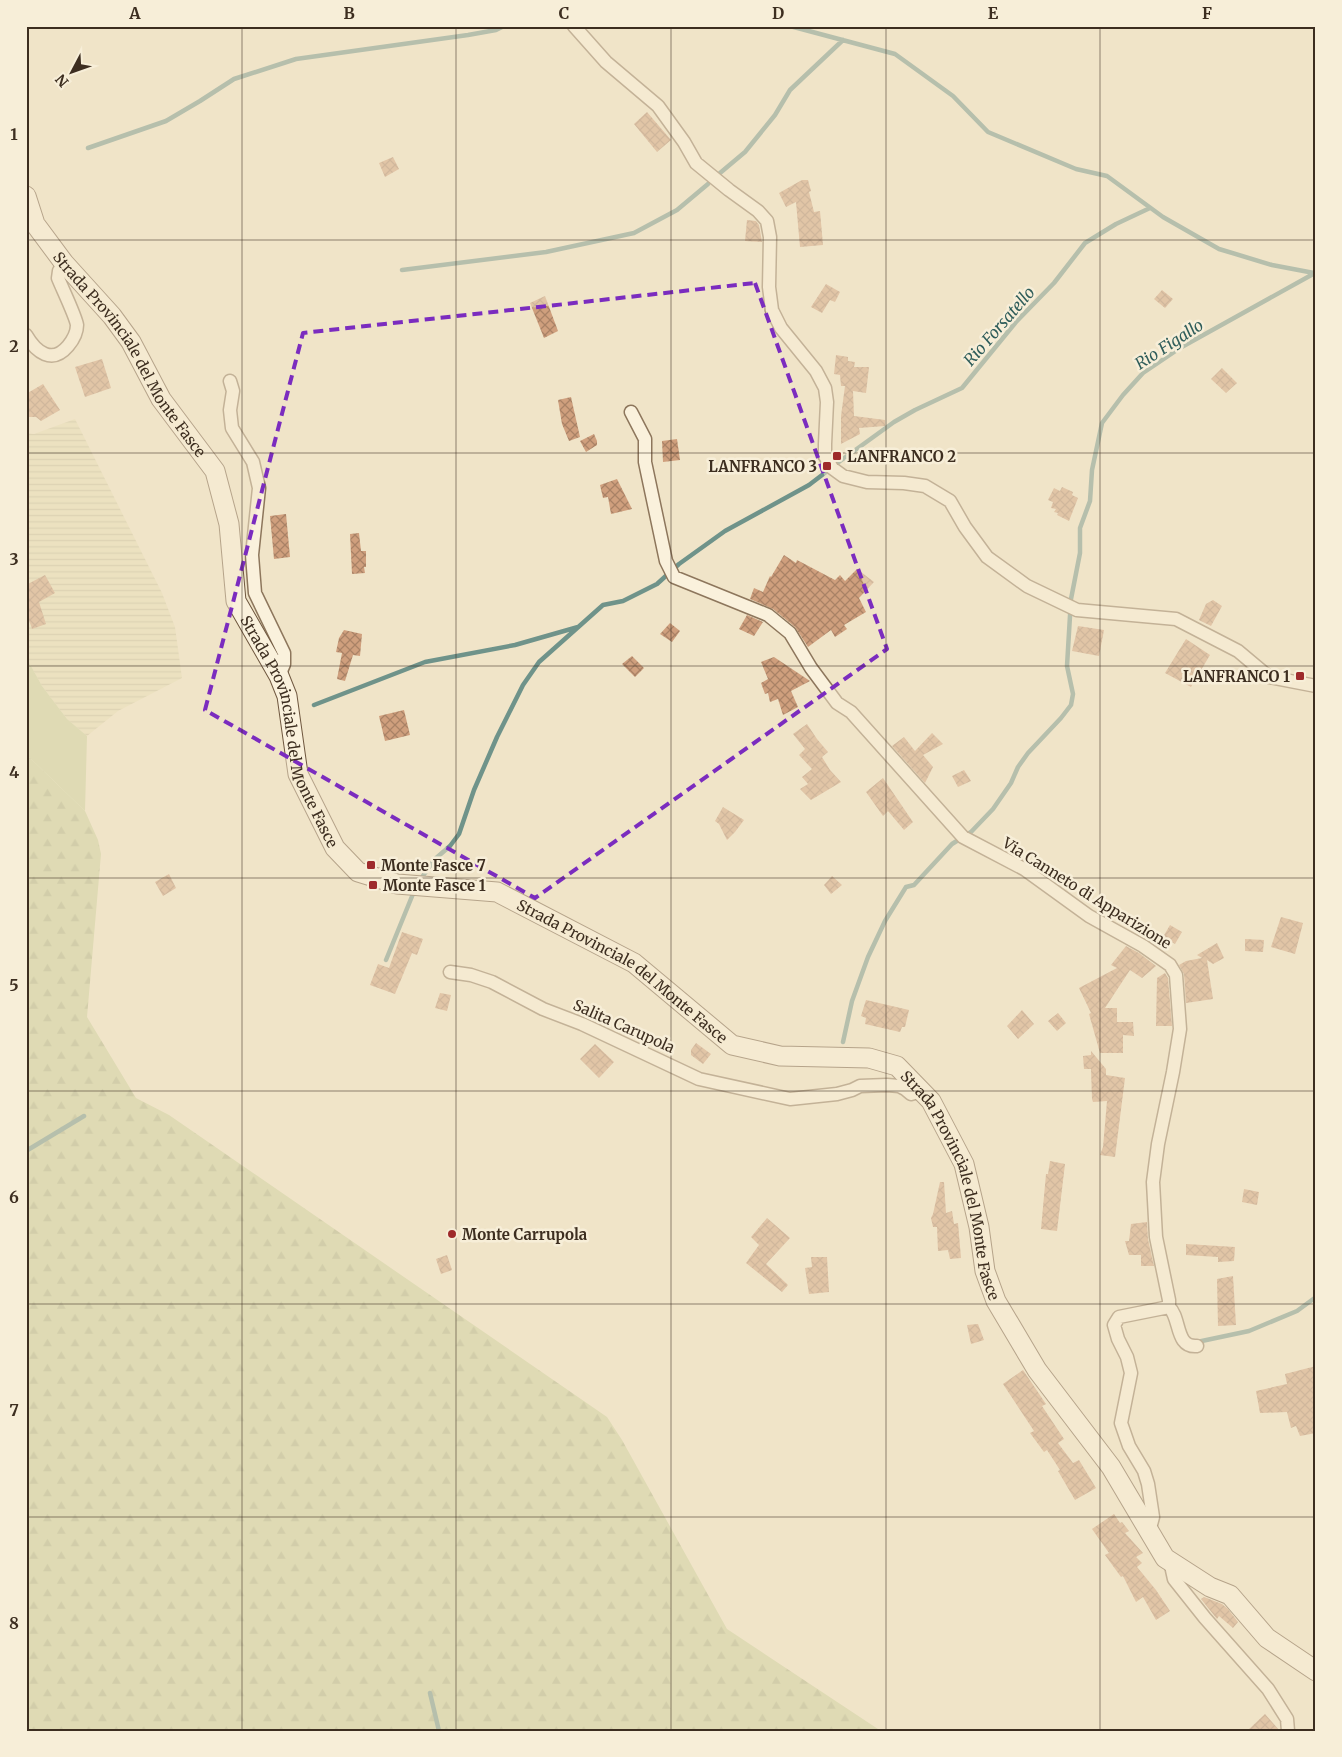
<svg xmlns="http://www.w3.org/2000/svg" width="1342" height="1757" viewBox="0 0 1342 1757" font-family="Merriweather,serif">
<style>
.farmland{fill:url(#farmland-rules)}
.green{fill:#c9cf9b}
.forest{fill:url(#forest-firs)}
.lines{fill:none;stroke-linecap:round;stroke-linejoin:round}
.stream{stroke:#6f938a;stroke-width:4.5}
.building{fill:url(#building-cross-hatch)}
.street-casing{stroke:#8d765c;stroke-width:15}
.secondary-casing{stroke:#6f573f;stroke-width:21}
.street{stroke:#faf1dc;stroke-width:12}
.secondary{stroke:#faf1dc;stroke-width:19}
.marked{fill:none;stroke:#7b2cbf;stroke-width:4;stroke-dasharray:10 6;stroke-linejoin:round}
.grid{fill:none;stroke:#3d2e20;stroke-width:1;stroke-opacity:0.55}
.poi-dot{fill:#9e2a2b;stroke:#f7eed8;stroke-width:2}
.labels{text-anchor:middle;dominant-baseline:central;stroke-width:5;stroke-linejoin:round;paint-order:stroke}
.street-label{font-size:15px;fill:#3d2e20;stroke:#f7eed8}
.poi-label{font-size:15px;font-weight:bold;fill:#3d2e20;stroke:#f7eed8;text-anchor:start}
.water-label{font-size:16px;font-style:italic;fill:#2f5d5a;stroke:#f7eed8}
.neatline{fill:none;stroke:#3d2e20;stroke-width:2}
.grid-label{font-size:16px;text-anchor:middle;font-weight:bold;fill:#3d2e20}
</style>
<defs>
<pattern id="farmland-rules" width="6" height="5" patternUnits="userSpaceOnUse" patternTransform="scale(1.25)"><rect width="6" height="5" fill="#e6deb5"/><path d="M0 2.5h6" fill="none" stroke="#c6bf9b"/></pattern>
<pattern id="forest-firs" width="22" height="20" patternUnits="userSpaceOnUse" patternTransform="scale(1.25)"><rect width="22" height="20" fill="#c9cf9b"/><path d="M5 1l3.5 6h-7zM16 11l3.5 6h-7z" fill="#aeb285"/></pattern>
<pattern id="building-cross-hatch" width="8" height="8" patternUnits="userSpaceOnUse" patternTransform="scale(1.25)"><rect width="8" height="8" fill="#cf9f7d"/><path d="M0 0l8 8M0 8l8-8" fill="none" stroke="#a98266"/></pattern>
</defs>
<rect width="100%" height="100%" fill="#f0e4c8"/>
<!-- farmland -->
<path class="farmland" d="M75,419l87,174 13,34 7,51 -64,33 -31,25 -20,-17 -25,-33 -16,-29v-224l8,1z"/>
<!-- green -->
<path class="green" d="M26,657l16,29 25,33 20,17 -2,75 -59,-57z"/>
<!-- forest -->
<path class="forest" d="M26,754l59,57 13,29 3,14 -14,163 49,81 33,17 438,302 15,23 105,189 154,102h-855z"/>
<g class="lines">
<!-- stream -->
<path class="stream" d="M790,26l105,28 58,42 35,36 88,37 31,7 56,41 56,32 53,16 42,8
M88,148l78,-27 34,-20 34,-22 62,-20 172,-24 28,-5 8,-4
M720,173l25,-21 30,-37 15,-25 53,-50
M402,270l144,-18 88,-19 43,-23 31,-26
M836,464l58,-42 21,-12 47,-22 54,-66 38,-39 31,-40 31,-19 34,-16
M314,705l111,-43 90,-17 63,-18
M420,880l15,-21 15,-13 9,-12 15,-44 23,-53 26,-52 16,-23 64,-57 20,-4 34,-17 22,-20 46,-33 84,-46 17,-13
M386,960l29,-71
M843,1042l9,-41 16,-44 17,-36 21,-34 8,-2 38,-41 19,-12 22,-23 18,-26 7,-16 10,-14 33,-35 10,-13 2,-11 -6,-28 4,-67 9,-46v-25l10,-27 2,-31 10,-47 21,-28 20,-22 37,-25 135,-75
M26,1151l58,-35
M1197,1342l52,-11 48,-20 19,-14
M430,1693l9,38"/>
</g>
<!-- building -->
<path class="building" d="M647,112l24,28 -14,12 -23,-28z
M393,157l6,12 -14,8 -6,-14z
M802,180h6l3,11 -2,1 5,20 6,-1 3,34 -23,2 -4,-45 -10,5 -7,-14z
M747,220l9,1 3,4 3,17 -17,-1z
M826,284l14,8 -5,10 -5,-2 -8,13 -11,-6z
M1162,290l11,9 -8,9 -11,-9z
M545,296l13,35 -14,7 -14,-35z
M836,355l12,2v4l7,1 -1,5h15l-3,26 -13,-2 1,25 31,4v6l-26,2 1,6 -19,10v-28l4,-30h-4l-1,-11 -6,-1z
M102,359l9,29 -26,9 -10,-30z
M1222,368l15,15 -11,10 -15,-14z
M43,384l17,26 -19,11 -5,-4h-10v-23z
M571,397l9,40 -11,4 -7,-17 -4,-24z
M594,434l3,7v4l-11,7 -6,-11z
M677,439l3,21 -17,2 -1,-21z
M617,479l15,30 -21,5 -3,-17 -5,1 -3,-13z
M1062,487l11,5 -1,3 6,3 -9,23 -12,-6 1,-2 -4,-1 2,-3 -5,-1 2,-6 -5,-2 6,-12 6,3z
M286,514l4,43 -16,2 -4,-43z
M359,533l2,18h5v16h-2l1,6 -13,1 -2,-40z
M784,555l12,8 1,-3 38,20 5,-5 5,6 12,-12 17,13 -15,16 7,14 -22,13 3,4 -12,8 -4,-7 -23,17 -13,-20 -22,-18 -23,-10 4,-11 9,4 7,-16 1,1z
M45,575l10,18 -16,9 7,22 -14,5 -6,-18v-26z
M1213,600l9,6 -11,20 -12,-6 7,-16z
M747,615l16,7 -9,14 -15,-7z
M670,623l10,8 -8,11 -12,-8z
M1078,626l26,4 -5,26 -27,-5z
M344,630l18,4 -2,22 -7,-1 -8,26 -8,-2 5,-26 -6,-1 3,-14z
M1186,639l24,16 -19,32 -26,-14z
M632,656l12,12 -9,9 -13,-13z
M774,657l36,24 -19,10 7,16 -15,8 -5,-16 -8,3 -2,-9 -3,1 -4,-11 7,-4 -7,-17z
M404,710l6,25 -25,6 -6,-25z
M807,724l10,15 11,13 -6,5 8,13 11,12 -30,18 -11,-11 8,-5 -6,-7 10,-8 -13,-14 6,-6 -12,-15z
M932,733l11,11 -20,11 10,12 -8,16 -33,-37 12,-9 11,14z
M964,770l7,11 -13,6 -6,-11z
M883,778l30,44 -9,8 -16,-19 -5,5 -17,-24z
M723,807l21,13 -9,12 -8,8 -8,-16 -4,-3z
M169,874l7,14 -13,8 -8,-14z
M832,876l10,9 -11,9 -7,-9z
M1281,917l22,6 -8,31 -24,-7z
M1170,925l12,7 -7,12 -12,-7z
M402,932l21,7 -6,16 -5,-2 -17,41 -25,-9 8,-21 11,4z
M1245,939l19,1 -1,12 -18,-1z
M1217,943l7,15 -11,6 -6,-4 6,39 -27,4 -2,-29 -5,-9 7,-4 16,-3 -5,-3z
M1126,946l13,7 17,13 -14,12 -12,-8 -25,38h12v14h16l1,14 -11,-1v18h-23l-11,-39 2,-1 -12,-25 38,-20 -6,-3z
M1165,973l3,5 4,48h-16l1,-48z
M440,993l11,2 -4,16 -12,-3z
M866,1000l43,10 -4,17h-3l-2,5 -35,-8 1,-6 -5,-2z
M1022,1010l12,14 -16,15 -11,-13z
M1058,1013l8,10 -9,8 -9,-10z
M696,1043l15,11 -8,10 -12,-9v-5z
M595,1044l19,18 -15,16 -19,-19z
M1091,1051l15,18v6l19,3 -10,79 -15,-2 3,-8 4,-46 -14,1 -1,-3 -1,-30h-7l-1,-13 8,-1z
M1050,1161l15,3 -8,67 -16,-2 5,-55h2z
M940,1182h4l2,31 6,-2 2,13 4,-1 3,35 -11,1 -2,-9 -10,1 -1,-24h-4l-2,-9 2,-4z
M1244,1189l15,3 -2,13 -15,-3z
M767,1218l23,20 -24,26 22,21 -6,7 -36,-29 13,-18 -8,-8z
M1147,1222l1,17 6,27h-13v-11h-12l-4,-14h4l2,-17z
M1186,1244l49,3 -1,14 -16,1v-5l-32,-2z
M447,1255l5,15 -11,4 -5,-15z
M811,1257h16l2,35 -20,2 -4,-26 7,-1z
M1233,1276l3,49 -18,1 -1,-47z
M978,1324l6,16 -13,4 -4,-19z
M1316,1366v67l-16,3 -4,-10 -5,2 -4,-16 -27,1 -4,-22 31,-7 -2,-10z
M1023,1370l23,34 -4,2 22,33 -6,4 15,20 6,-3 17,28 -21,12 -17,-29 2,-1 -13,-20 -3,2 -14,-19 4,-2 -31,-47z
M1114,1514l6,9 2,-1 7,9 -4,2 18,20 -7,4 6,6 -5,4 19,23 14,21 -14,9 -13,-23 -7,5 -13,-26 -2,1 -16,-22 4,-2 -17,-24z
M1204,1597l18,7 6,5 10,13 -5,6 -14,-12 -2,3 -16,-20z
M1265,1714l15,17h-33z"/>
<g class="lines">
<defs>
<path id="street" d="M574,26l32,36 52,44 26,36 12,21 33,27 29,21 9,10 3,16 -1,50 3,23 9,18 35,43 9,17 2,14 -2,42v12l7,12 11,8 24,6 37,1 21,3 25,15 15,26 22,30 40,29 50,24 99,9 62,32 31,26 47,9
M26,335c10,17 26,30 42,11 5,-6 9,-13 9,-21 -1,-8 -15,-37 -19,-47l1,-7 5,-8
M230,381l3,10 -3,19 2,18 21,34 6,26 -7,67 3,38 29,60v11l-5,12
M631,412l14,27v23l21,99 8,16 94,38 22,18 21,35 26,35 14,9 112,125 61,32 65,47 54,30 27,19 6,10 4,54 -7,43 -15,72 -5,38 3,55 13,63v7l-50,10 -5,8 4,14 9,18 4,16 -10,50 8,23 15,25 4,13 5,33 -4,15
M450,972l21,3 21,7 51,27 39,15 117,55 91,20 47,-5 15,-4 8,-4 27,-1 12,1 6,3 6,5 11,-3
M1169,1307c12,11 6,41 28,39
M1170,1561l4,18 31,39 63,71 19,30 1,12"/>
<g id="secondary">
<path id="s1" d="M26,196l9,28 29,39 48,53 19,26 30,57 54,72 14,53 7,77 43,75 8,20 11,78 37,74 23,24 39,12 100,8 137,71 98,82 48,11 89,2 28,8 34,35 33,63 15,63 6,44 11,30 41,69 74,97 54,91 45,29 20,8 37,43 49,33"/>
</g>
</defs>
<!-- street casing -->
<use href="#street" class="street-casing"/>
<!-- secondary casing -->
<use href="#secondary" class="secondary-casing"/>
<!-- street -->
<use href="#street" class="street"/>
<!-- secondary -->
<use href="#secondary" class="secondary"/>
</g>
<!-- marked area -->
<path d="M0 0H1342V1757H0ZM755,283l132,366 -352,249 -330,-188 98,-377z" fill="#f0e4c8" fill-opacity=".55" fill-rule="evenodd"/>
<path class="marked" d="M755,283l132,366 -352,249 -330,-188 98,-377z"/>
<!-- grid -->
<path class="grid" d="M242,26v1705M456,26v1705M671,26v1705M886,26v1705M1100,26v1705M26,240h1290M26,453h1290M26,666h1290M26,878h1290M26,1091h1290M26,1304h1290M26,1517h1290"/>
<!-- markers -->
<g class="poi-dot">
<rect x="832" y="451" width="10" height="10" rx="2.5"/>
<rect x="822" y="461" width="10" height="10" rx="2.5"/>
<rect x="1295" y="671" width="10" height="10" rx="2.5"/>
<rect x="366" y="860" width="10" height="10" rx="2.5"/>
<rect x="368" y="880" width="10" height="10" rx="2.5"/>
<circle cx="452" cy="1234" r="5"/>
</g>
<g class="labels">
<!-- street labels -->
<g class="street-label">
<text stroke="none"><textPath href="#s1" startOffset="191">Strada Provinciale del Monte Fasce</textPath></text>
<text stroke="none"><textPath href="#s1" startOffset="611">Strada Provinciale del Monte Fasce</textPath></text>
<text transform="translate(1087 893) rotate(32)">Via Canneto di Apparizione</text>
<text stroke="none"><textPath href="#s1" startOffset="1061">Strada Provinciale del Monte Fasce</textPath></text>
<text transform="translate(624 1026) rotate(24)">Salita Carupola</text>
<text stroke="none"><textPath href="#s1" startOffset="1496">Strada Provinciale del Monte Fasce</textPath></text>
</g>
<!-- poi labels -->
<g class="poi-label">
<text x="847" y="456">LANFRANCO 2</text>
<text x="817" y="466" text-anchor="end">LANFRANCO 3</text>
<text x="1290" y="676" text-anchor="end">LANFRANCO 1</text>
<text x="381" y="865">Monte Fasce 7</text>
<text x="383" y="885">Monte Fasce 1</text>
<text x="462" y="1234">Monte Carrupola</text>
</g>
<!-- water labels -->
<g class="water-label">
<text transform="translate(999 326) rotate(-49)">Rio Forsatello</text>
<text transform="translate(1169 344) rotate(-33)">Rio Figallo</text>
</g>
</g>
<!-- border -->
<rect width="1342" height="1757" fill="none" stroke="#f7eed8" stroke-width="55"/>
<!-- north arrow -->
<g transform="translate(72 72) rotate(229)" stroke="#f7eed8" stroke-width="4" paint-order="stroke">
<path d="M0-4L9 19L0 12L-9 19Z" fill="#3d2e20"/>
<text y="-8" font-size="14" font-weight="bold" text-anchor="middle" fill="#3d2e20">N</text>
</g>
<rect x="28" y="28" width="1286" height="1702" class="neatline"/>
<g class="grid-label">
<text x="135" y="19">A</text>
<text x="349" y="19">B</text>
<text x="564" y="19">C</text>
<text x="778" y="19">D</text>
<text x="993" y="19">E</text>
<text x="1207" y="19">F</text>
<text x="14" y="140">1</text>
<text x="14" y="352">2</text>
<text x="14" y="565">3</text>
<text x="14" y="778">4</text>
<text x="14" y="991">5</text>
<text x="14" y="1203">6</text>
<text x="14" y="1416">7</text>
<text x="14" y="1629">8</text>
</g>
</svg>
